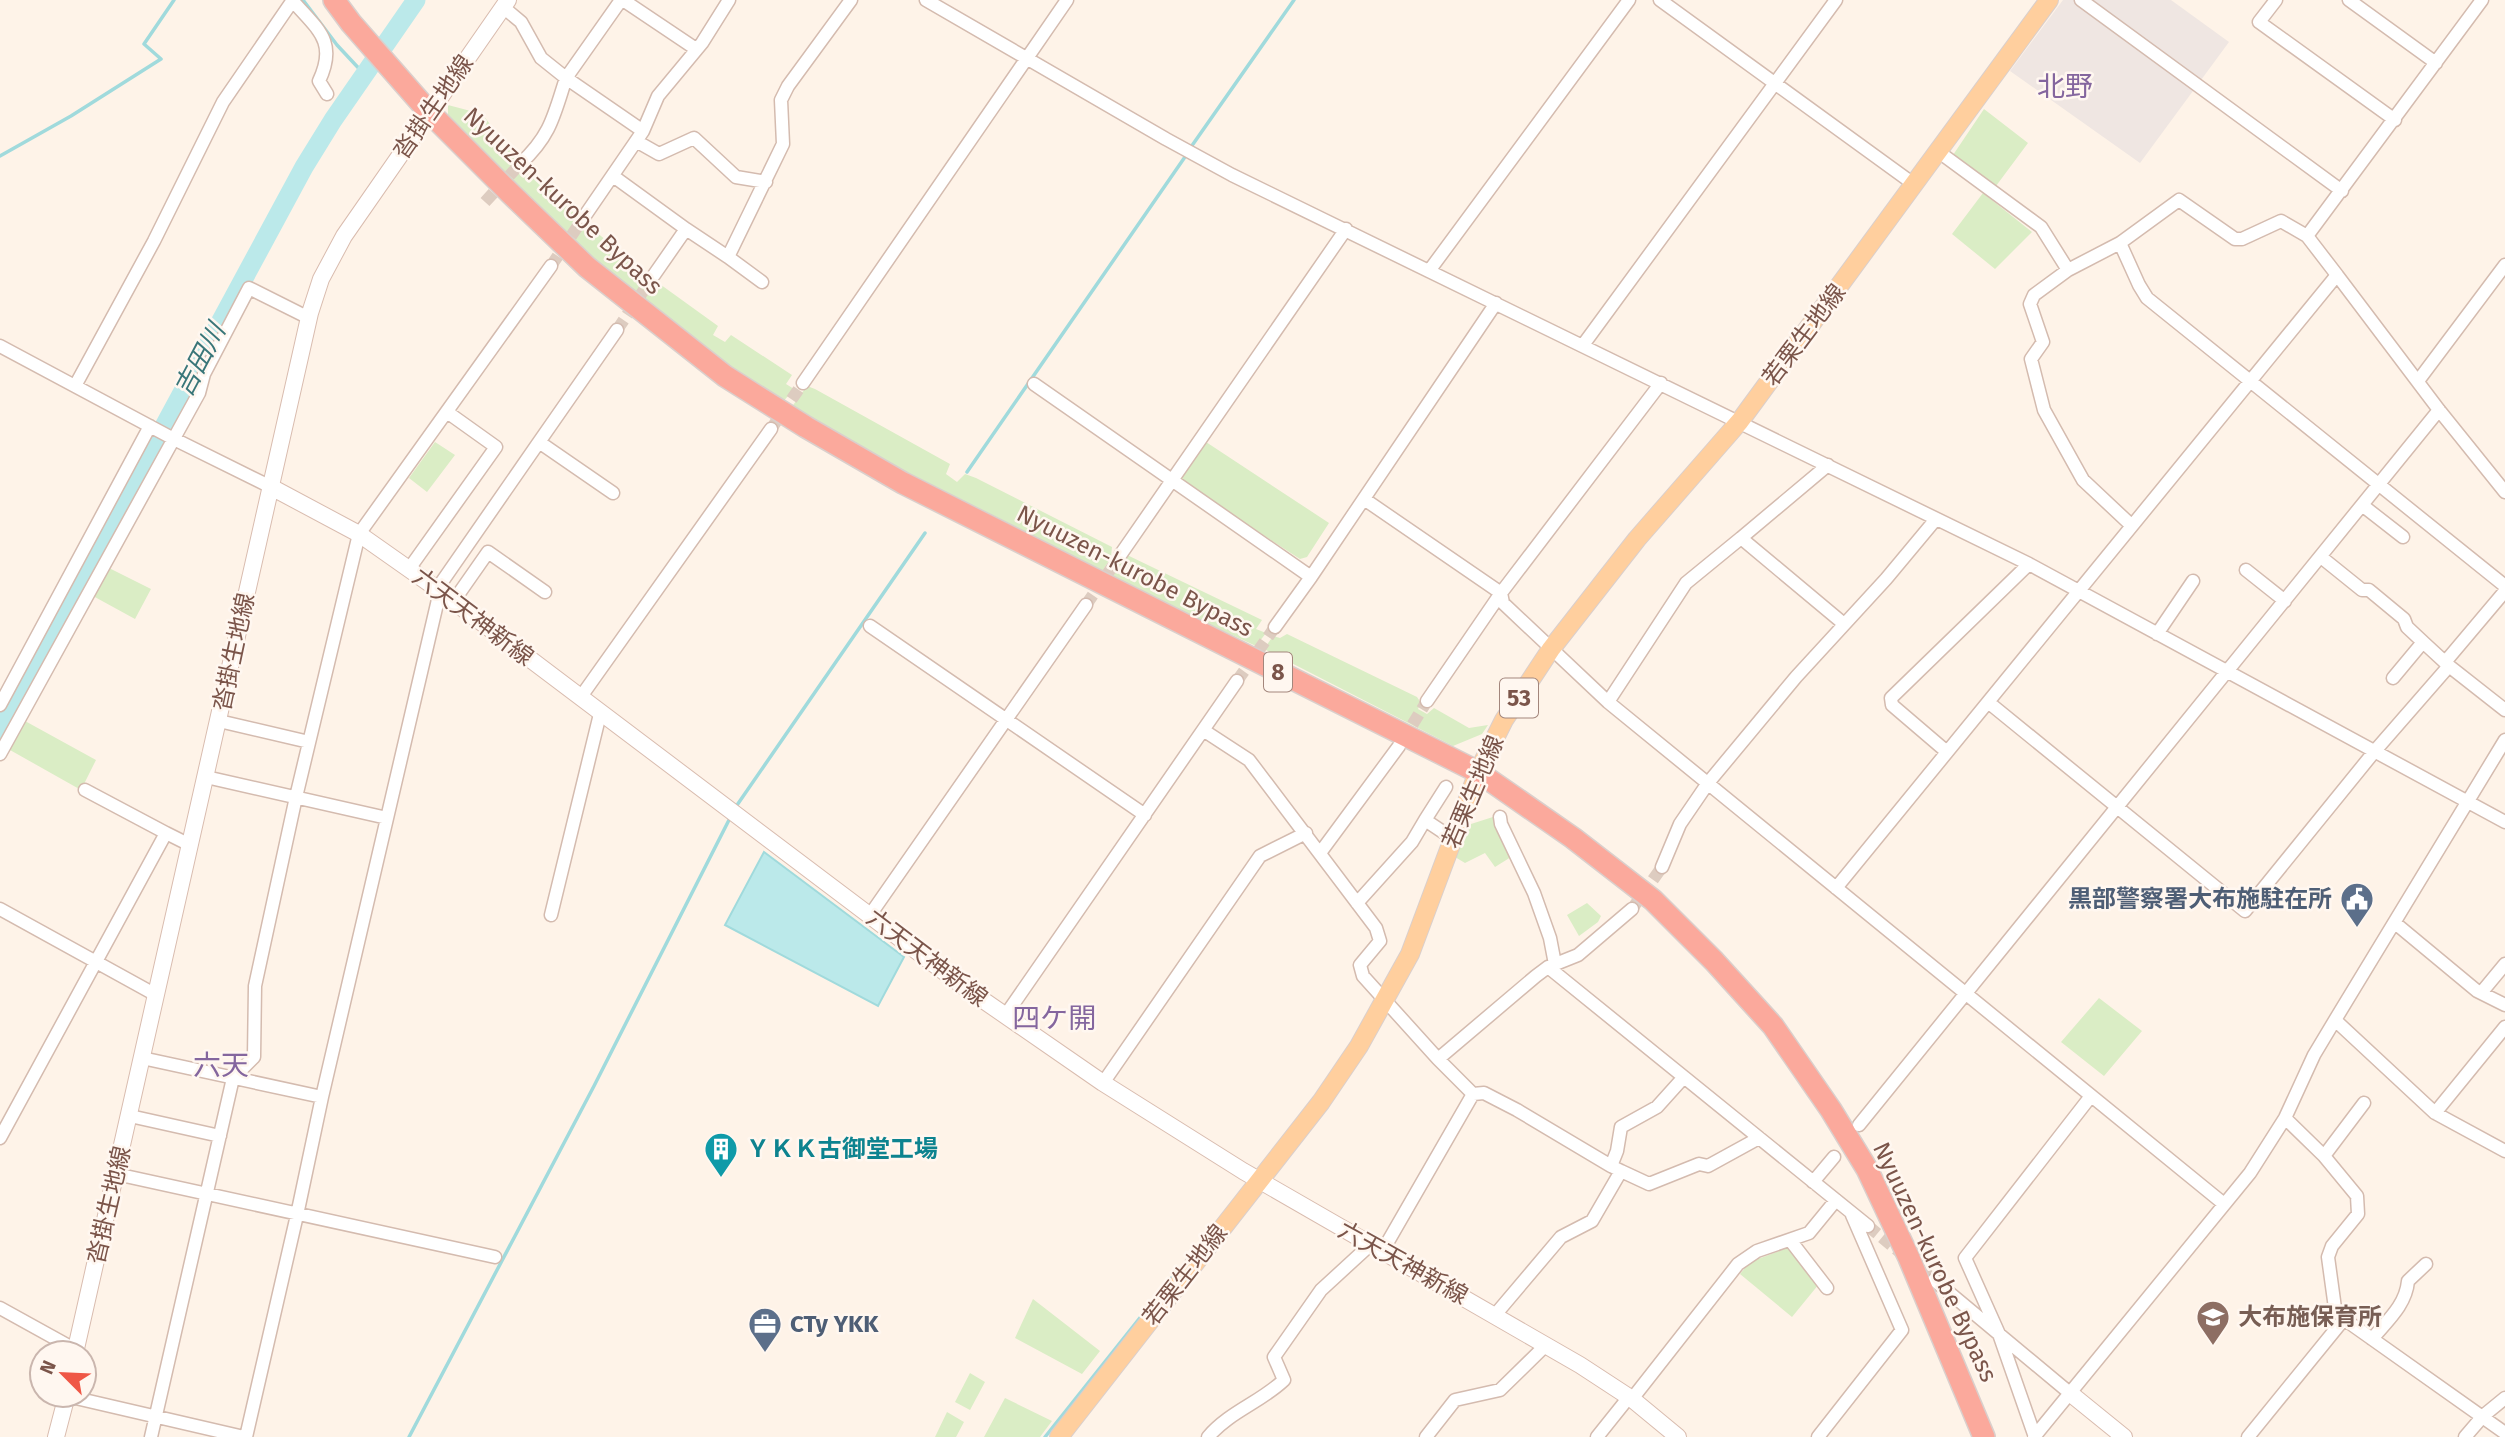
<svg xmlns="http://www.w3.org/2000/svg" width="2505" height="1437" viewBox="0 0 2505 1437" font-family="'Fira Sans','Noto Sans JP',sans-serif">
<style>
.industrial{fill:#efe6e2}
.green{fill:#daedc5}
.water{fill:#bbe9ea;stroke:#a0dadc;stroke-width:2}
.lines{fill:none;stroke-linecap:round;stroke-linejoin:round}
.stream{stroke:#a0dadc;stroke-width:3.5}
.river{stroke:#bbe9ea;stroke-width:19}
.street-tunnel{stroke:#ddccc0;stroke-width:12;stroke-dasharray:12 6;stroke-linecap:butt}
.street-casing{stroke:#d4bbaf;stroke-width:15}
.secondary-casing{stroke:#d9bcaf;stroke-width:18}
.primary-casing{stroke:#dacfcc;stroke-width:20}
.highway-casing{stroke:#dacfcc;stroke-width:24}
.street{stroke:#fff;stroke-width:12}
.secondary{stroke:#fff;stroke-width:16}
.primary{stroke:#ffcf9e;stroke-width:18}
.highway{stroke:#fba99c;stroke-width:21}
.labels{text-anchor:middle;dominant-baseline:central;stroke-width:5;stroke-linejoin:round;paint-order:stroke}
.shield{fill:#fff7f0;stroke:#a3867c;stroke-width:2}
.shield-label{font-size:23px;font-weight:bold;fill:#7b554a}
.street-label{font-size:24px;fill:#7b554a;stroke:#fff7f0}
.service-label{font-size:24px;font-weight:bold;fill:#4e5e75;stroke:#fff7f0;text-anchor:end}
.culture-label{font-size:24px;font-weight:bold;fill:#0d838f;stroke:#fff7f0;text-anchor:start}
.education-label{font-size:24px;font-weight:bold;fill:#785e54;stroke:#fff7f0;text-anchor:start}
.water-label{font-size:26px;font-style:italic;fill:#397679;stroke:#fff7f0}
.quarter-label{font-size:28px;fill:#84669e;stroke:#fff7f0}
</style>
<rect width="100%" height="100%" fill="#fef3e8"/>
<!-- industrial -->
<path class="industrial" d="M2063,0h108l58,42 -89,121 -130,-92z"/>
<!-- green -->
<path class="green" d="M448,105l34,9 35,44 -4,5 7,7 6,-4 48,47 -3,5 14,13 5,-4 57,47 -3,7 8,6 5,-5 61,44 -5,9 12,7 6,-7 61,40 -6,9 8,5 -12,14 -63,-42 -130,-105 -141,-138z
M1984,109l44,34 -32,43 -43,-31z
M1983,193l49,39 -37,37 -43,-35z
M807,386l8,3 135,75 -4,10 11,8 8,-8 11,4 136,69 -1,10 -11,18 -238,-125 -71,-42z
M435,442l20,13 -28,37 -18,-14z
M1206,442l123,81 -22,34 -7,2 -121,-79z
M1125,554l137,66 -6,9 10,4 -10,13 -146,-67z
M109,568l42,21 -16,30 -42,-23z
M1287,634l130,63 4,6 -3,6 9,5 7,-6 35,20 19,-3 -6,9 -29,12 -189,-97 9,-13 7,2z
M25,721l71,39 -15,30 -71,-40z
M1496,816l6,26 9,15 -16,10 -10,-14 -20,10 -10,-6 16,-33z
M1587,903l14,13 -3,6 -19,14 -12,-21z
M2099,998l43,33 -38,45 -43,-34z
M1790,1247l29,37 -27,33 -52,-43 10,-12z
M1033,1299l67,52 -18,23 -67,-36z
M970,1373l15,9 -15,28 -15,-8z
M1005,1398l47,23 -12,16h-56z
M947,1412l17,10 -8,15h-21z"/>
<!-- water -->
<path class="water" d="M764,852l140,105 -26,49 -153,-81z"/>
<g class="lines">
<!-- stream -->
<path class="stream" d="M303,0l34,45 28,30
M1191,147l103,-147
M0,156l71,-40 90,-57 -17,-15 30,-44
M967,472l220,-318
M735,808l190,-275
M409,1437l185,-351 136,-268
M1045,1437l129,-162"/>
<!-- river -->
<path class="river" d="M0,730l304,-563 29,-47 83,-120"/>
<!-- street-tunnel -->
<path class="street-tunnel" d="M485,202l36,-39
M551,266l33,-49
M617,330l37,-55
M771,429l32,-46
M1086,605l35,-51
M1237,681l38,-54
M1403,740l24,-39
M1632,909l30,-42
M1868,1226l66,54"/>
<defs>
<path id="street" d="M292,0c25,29 46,41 27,81l8,13
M623,0l73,49
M926,0l240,139 66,36 797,389 476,258
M1660,0l255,185
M2081,0l261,191
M2276,0l-17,22 136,98
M2349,0l87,63
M503,7l18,15 20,36 25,20 55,-78
M636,141l23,13 35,-16 42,39 30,5
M1939,152l102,75 27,43 52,-27 59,-43 56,39h7l39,-18 26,15 30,39 -349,427 257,209 129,-159 75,-86
M521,163c30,-28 33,-48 45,-85l77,53
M613,176l73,53
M584,217l59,-86 15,-35 44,-53 27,-43
M2307,236l175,-236
M2120,243l19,42 8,13 358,288
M2068,270l-34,25 -4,9 13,38 -12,17 13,51 39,70 48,45
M1429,271l200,-271
M654,275l32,-46 42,28
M2337,275l102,135 66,82
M762,282l-34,-25 55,-113 -2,-44 7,-14 63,-86
M1583,345l253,-345
M0,346l172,92 99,49
M2418,381l87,-116
M803,383l264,-383
M1034,384l277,193
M75,386l79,-145 69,-139 70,-102
M613,493l-74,-51 78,-112
M1364,499l137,94 2,10 105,99 616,502
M2362,505l41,32
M1741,538l87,-73
M1121,554l225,-325
M2321,557l41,33h7l35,29 3,8 16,15
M409,569l87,-122 -49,-35
M2246,570l39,31
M437,589l102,-147
M453,602l35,-50 57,40
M870,626l275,189
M1275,627l36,-50 185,-274
M2157,634l36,-53
M2446,661l59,-70
M2393,678l30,-36 26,24 56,44
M580,698l191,-269
M1427,701l74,-108 160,-210
M1608,702l78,-119 55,-45 103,86
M0,705l150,-279
M219,721l90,21
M1203,730l46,30 127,168 4,13 -20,24 3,11 75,83 98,-83 12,-9 30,-12 54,-46
M1947,752l-55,-47 -1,-7 138,-134
M0,754l199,-361 5,-19 45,-86 60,30
M206,777l181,41
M85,790l81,43
M1500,817l1,7 33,69 16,45 5,26
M1425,820l21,-33
M1320,853l79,-107
M1662,867l18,-43 28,-41 88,-106 90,-98 50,-60
M1836,888l152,-186
M1357,903l55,-61 13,-22 27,18
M0,909l156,86
M551,915l49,-201
M870,915l216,-310
M2395,923l82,68 28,14
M1548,967l320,259
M2481,993l24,-29
M1005,1016l232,-335
M2335,1020l100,93 70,38
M142,1058l180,39
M1103,1083l157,-227 46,-23
M1473,1094l11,-1 33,17 94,56 6,-15 4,-24 36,-20 27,-30
M2435,1113l70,-86
M130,1116l90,20
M2285,1118l39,38 33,40 1,18 -26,32 -4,11 7,51 9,11 161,114
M1859,1125l580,-715
M0,1138l166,-305 24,12
M2324,1156l40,-53
M1621,1171l28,13 50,-20 9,2 51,-28
M116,1174l379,83
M1813,1182l21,-25
M1790,1240l37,48
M1382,1252l91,-158 -35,-35
M1934,1280l137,114
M0,1308l76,42
M1495,1315l66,-78 31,-16 29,-50 -10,-5
M2372,1339c15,-18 34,-34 36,-58l18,-17
M67,1396l177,41
M1632,1399l106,-135 19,-13 52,-18 27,-33
M151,1437l82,-359 21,-21 1,-71 41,-189 63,-263 192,-268
M246,1437l51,-222 25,-118 118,-506
M1208,1437c21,-25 53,-35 76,-57l-10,-23 47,-67 49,-45
M1426,1437l29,-37 45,-10 46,-45
M1597,1437l32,-40
M1818,1437l84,-107 -50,-115
M2034,1437l216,-264 35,-55 29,-63 21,-35 170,-280
M2035,1437l-36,-103 -34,-76 126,-162
M2248,1437l96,-118
M2465,1437l18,-21 22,-18"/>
<path id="secondary" d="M271,487l88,47 81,57 527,398 136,94 140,88 337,194 52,34 46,38
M75,1353l235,-1040 11,-34 23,-43 164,-236
M2071,1394l53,43
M56,1437l11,-42"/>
<path id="primary" d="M1059,1437l262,-335 38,-56 51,-92 68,-182 26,-52 47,-71 86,-110 103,-118 309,-421"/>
<path id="highway" d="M334,0l17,23 78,89 81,81 77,74 138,109 81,51 97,56 575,289 95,66 80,62 61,61 59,65 58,84 36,59 42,89 75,179"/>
</defs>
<!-- street casing -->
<use href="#street" class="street-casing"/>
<!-- secondary casing -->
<use href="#secondary" class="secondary-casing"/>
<!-- primary casing -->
<use href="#primary" class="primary-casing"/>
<!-- highway casing -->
<use href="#highway" class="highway-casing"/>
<!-- street -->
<use href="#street" class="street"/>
<!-- secondary -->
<use href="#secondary" class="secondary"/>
<!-- primary -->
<use href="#primary" class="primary"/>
<!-- highway -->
<use href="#highway" class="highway"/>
</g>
<!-- icons -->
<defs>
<symbol id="civic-pin" viewBox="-11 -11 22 30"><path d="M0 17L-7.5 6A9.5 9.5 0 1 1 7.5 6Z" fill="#5c6f8a" stroke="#fff7f0"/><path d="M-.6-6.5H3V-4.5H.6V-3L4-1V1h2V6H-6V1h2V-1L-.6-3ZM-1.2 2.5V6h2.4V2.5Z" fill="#fff"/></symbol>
<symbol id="building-pin" viewBox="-11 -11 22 30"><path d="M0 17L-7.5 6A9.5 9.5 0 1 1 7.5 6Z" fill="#0f9aa8" stroke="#fff7f0"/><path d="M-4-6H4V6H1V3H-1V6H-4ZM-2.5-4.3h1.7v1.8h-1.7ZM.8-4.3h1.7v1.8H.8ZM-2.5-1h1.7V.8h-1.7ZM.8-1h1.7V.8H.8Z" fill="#fff"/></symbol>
<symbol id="school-pin" viewBox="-11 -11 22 30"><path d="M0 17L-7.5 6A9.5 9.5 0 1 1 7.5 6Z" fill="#8d6e63" stroke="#fff7f0"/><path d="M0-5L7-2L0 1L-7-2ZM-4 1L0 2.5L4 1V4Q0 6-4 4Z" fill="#fff"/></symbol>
<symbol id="office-pin" viewBox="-11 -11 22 30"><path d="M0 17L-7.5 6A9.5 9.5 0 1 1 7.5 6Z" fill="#5c6f8a" stroke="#fff7f0"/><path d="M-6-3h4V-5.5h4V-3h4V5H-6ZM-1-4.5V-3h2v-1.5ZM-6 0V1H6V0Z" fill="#fff"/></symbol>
</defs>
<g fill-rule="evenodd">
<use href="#civic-pin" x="2338" y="880" width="38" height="52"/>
<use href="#building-pin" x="702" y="1130" width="38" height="52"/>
<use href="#school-pin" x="2194" y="1298" width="38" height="52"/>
<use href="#office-pin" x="746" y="1305" width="38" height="52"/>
</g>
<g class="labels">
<!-- shield labels -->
<g class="shield">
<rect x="1264" y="652.5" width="28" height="39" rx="5"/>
<rect x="1500" y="678.5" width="38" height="39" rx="5"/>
</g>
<g class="shield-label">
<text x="1278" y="672">8</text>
<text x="1519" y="698">53</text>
</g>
<!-- street labels -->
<g class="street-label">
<text transform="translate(433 107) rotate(-55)">沓掛生地線</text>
<text transform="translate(563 201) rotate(43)">Nyuuzen-kurobe Bypass</text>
<text transform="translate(1804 335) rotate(-53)">若栗生地線</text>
<text transform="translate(1135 571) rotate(27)">Nyuuzen-kurobe Bypass</text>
<text transform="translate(473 617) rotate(37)">六天天神新線</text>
<text transform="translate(234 652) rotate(-78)">沓掛生地線</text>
<text transform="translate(1473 792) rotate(-67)">若栗生地線</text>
<text transform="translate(927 958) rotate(37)">六天天神新線</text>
<text transform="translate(109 1205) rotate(-77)">沓掛生地線</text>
<text transform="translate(1935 1262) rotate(65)">Nyuuzen-kurobe Bypass</text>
<text transform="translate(1403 1263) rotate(29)">六天天神新線</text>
<text transform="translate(1185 1275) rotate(-52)">若栗生地線</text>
</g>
<!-- service labels -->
<g class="service-label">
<text x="2332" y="899">黒部警察署大布施駐在所</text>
<text x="790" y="1324" text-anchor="start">CTy YKK</text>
</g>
<!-- culture labels -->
<g class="culture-label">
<text x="746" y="1149">ＹＫＫ古御堂工場</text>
</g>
<!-- education labels -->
<g class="education-label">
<text x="2238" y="1317">大布施保育所</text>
</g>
<!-- water labels -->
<g class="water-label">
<text transform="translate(200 360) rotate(-62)">吉田川</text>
</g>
<!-- quarter labels -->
<g class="quarter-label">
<text x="2065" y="86">北野</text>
<text x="1054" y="1018">四ケ開</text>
<text x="221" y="1065">六天</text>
</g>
</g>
<!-- north arrow -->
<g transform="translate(63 1374) rotate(294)"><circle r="33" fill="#fff7f0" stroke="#cab6ae" stroke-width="2"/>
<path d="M0-5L12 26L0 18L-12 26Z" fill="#ef5746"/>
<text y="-10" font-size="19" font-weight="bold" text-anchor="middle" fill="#7b554a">N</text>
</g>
</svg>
